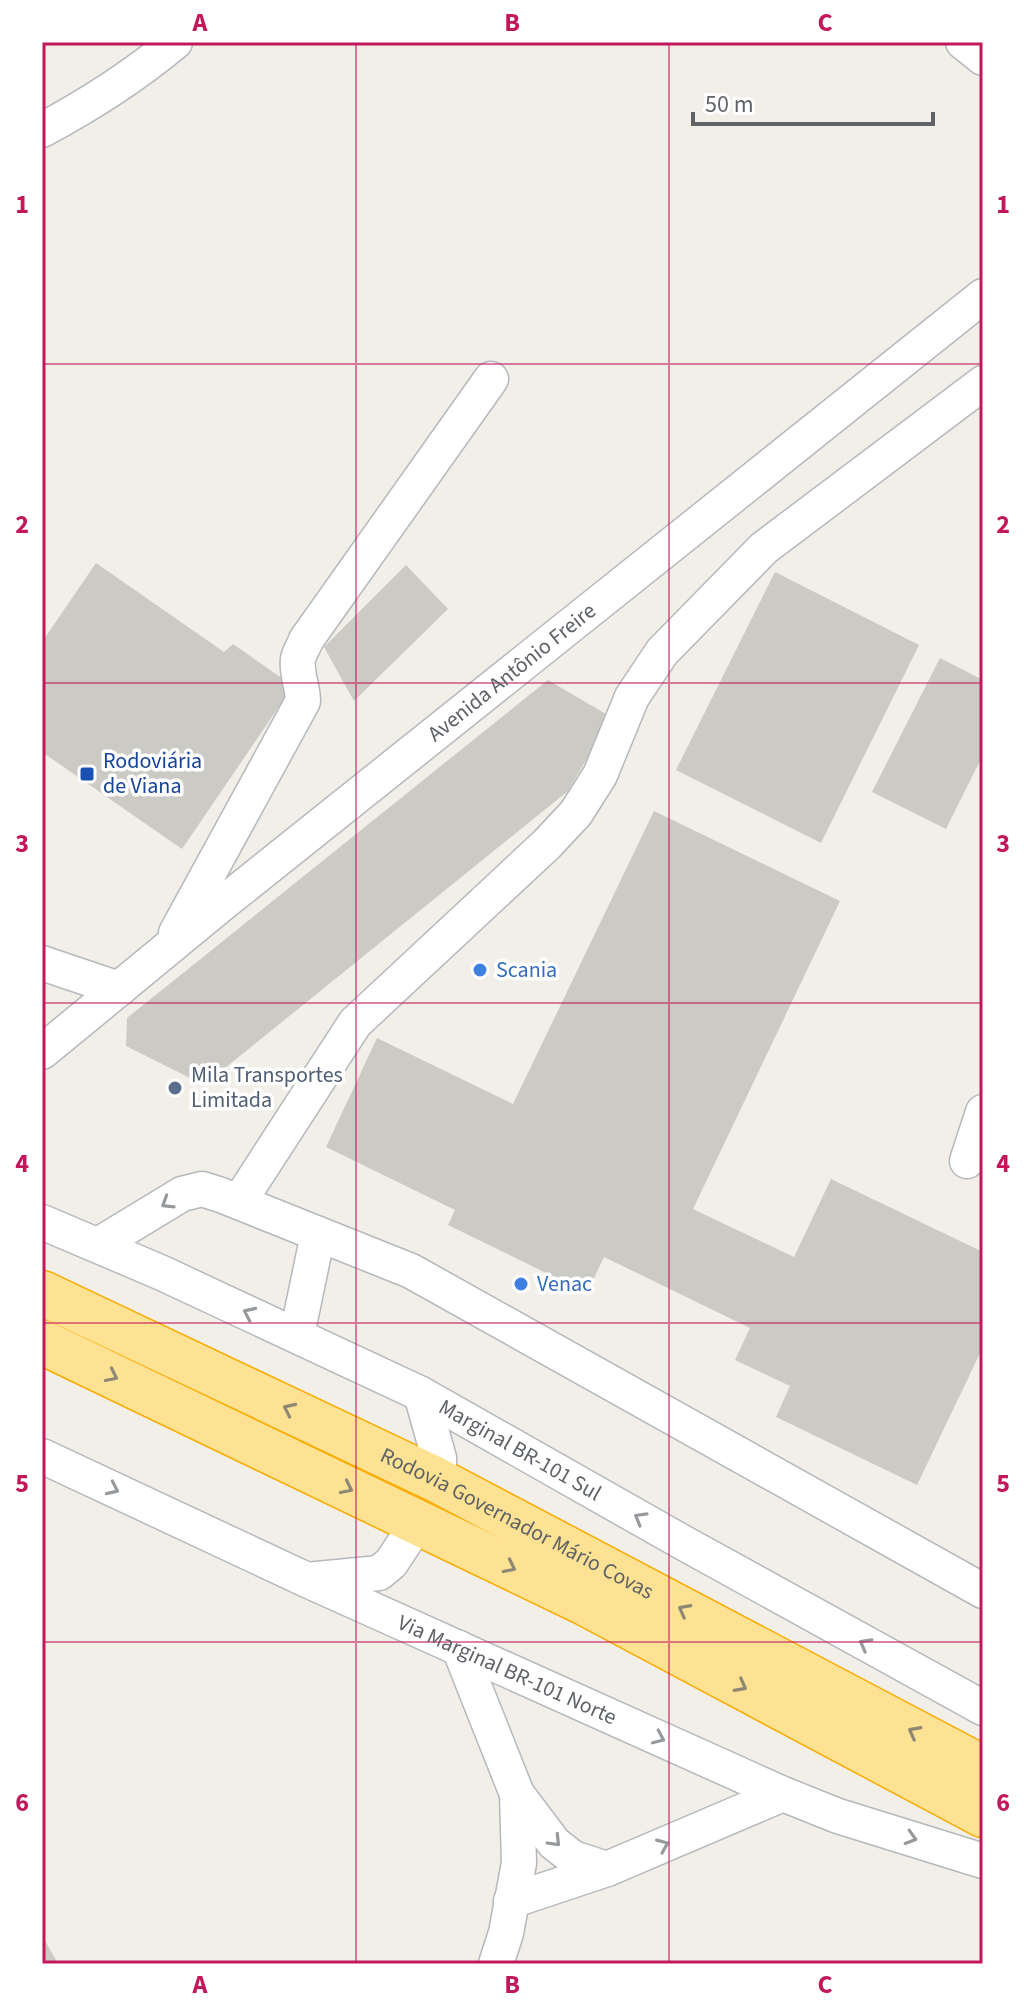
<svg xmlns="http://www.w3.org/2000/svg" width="1025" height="2006" viewBox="0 0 1025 2006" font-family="'Source Sans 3',sans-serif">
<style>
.building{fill:#cccac5}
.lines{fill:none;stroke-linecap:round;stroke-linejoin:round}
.minor-casing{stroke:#b5b8bc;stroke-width:37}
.highway-casing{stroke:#f9ab00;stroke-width:47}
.minor{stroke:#fff;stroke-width:34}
.highway{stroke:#fde293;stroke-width:44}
.oneway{stroke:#979a9d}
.oneway2{stroke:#8e8975}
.grid{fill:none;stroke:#c2185b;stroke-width:2;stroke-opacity:0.55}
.transit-dot{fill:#1a4fb4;stroke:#fff;stroke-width:3}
.shop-dot{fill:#3f7fe0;stroke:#fff;stroke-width:3}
.service-dot{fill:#5c6f8a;stroke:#fff;stroke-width:3}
.labels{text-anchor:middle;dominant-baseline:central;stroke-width:7;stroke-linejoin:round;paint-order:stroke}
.street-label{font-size:22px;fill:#5f6368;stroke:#fff}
.transit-label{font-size:22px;fill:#164399;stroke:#fff;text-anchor:start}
.shop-label{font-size:22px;fill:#366cbe;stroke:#fff;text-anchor:start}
.service-label{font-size:22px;fill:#4e5e75;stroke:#fff;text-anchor:start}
.neatline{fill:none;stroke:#c2185b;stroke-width:3}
.grid-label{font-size:26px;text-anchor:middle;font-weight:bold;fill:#c2185b}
</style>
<rect width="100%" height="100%" fill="#f1efe8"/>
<!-- building -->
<path class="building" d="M96,563l128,89 9,-8 60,42 -111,163 -140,-97v-110z
M406,565l42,44 -94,92 -30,-54z
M775,572l144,73 -98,198 -145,-73z
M940,658l43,22v75l-37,74 -74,-37z
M548,680l63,37 -43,74 -364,294 -78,-39 1,-28z
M654,811l186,90 -147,308 101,48 37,-78 152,73v95l-66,138 -141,-68 14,-31 -55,-26 15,-32 -146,-71 -17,36 -139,-68 7,-15 -129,-63 51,-109 136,66z
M42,1935l16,29h-16z"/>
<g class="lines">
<defs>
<g id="minor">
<path d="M963,42l20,16"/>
<path d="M42,130c47,-25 92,-54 133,-88"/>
<path d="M176,933l127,-232c0,-14 -7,-27 -5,-42 1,-6 6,-13 8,-19l185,-261"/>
<path d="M42,963l77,26"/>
<path id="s1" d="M42,1052l181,-149 760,-607"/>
<path d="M967,1161l16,-49"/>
<path d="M239,1202l116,-179 192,-179 29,-31 24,-38 32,-78 30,-45 102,-104 219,-165"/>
<path id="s2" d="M42,1222l120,51 259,121 261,148 301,166"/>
<path d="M98,1245l84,-51 20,-5 19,6 190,76 572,320"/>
<path d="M297,1335l21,-101"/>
<path d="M421,1394l18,64v15"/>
<path id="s3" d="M42,1456l265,124 476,214 55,22 145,45"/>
<path d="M307,1580l72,-7 12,-10 22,-33"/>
<path d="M459,1648l58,146 2,69 -13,70 -10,31"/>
<path d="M517,1794l37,49 19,15 34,11"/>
<path d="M511,1901l96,-32 176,-75"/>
</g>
<g id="highway">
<path id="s4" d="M42,1293l393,186 548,289"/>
<path d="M42,1342l543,261 398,212"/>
</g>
</defs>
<!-- minor casing -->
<use href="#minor" class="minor-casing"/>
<!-- highway casing -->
<use href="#highway" class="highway-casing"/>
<!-- minor -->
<use href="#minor" class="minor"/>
<!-- highway -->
<use href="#highway" class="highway"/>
</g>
<!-- one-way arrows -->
<defs><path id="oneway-chevron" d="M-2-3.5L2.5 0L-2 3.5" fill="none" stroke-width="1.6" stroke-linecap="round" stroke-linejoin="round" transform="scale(2)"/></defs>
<g class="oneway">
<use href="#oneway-chevron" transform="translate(167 1203) rotate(148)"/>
<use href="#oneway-chevron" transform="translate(249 1313) rotate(-155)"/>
<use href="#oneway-chevron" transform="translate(113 1489) rotate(25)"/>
<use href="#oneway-chevron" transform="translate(640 1518) rotate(-150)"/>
<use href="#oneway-chevron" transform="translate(865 1644) rotate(-151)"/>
<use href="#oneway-chevron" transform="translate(659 1738) rotate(24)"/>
<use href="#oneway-chevron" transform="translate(911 1838) rotate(17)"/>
<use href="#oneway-chevron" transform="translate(555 1841) rotate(46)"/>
<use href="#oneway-chevron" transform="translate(663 1845) rotate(-23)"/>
</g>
<g class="oneway2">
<use href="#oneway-chevron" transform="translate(112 1376) rotate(26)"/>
<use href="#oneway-chevron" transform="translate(289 1409) rotate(-155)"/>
<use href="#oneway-chevron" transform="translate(347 1488) rotate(26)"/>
<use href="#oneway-chevron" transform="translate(510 1567) rotate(26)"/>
<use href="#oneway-chevron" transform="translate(684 1610) rotate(-152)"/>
<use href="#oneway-chevron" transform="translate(741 1686) rotate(28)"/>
<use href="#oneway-chevron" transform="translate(914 1732) rotate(-152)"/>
</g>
<!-- grid -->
<path class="grid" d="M356,42v1922M669,42v1922M42,364h941M42,683h941M42,1003h941M42,1323h941M42,1642h941"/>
<!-- markers -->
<rect class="transit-dot" x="79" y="766" width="16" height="16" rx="4"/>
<g class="shop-dot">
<circle cx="480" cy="970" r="8"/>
<circle cx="521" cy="1284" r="8"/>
</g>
<circle class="service-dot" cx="175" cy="1088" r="8"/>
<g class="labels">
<!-- street labels -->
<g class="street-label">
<text stroke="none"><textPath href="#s1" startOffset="604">Avenida Antônio Freire</textPath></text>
<text stroke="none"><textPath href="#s2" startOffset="530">Marginal BR-101 Sul</textPath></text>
<text stroke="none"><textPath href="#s4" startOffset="528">Rodovia Governador Mário Covas</textPath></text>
<text stroke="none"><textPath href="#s3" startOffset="512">Via Marginal BR-101 Norte</textPath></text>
</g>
<!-- transit labels -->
<g class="transit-label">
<text x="103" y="761">Rodoviária<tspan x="103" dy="25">de Viana</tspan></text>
</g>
<!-- shop labels -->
<g class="shop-label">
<text x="496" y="970">Scania</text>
<text x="537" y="1284">Venac</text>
</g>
<!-- service labels -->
<g class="service-label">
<text x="191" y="1075">Mila Transportes<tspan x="191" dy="25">Limitada</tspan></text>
</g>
</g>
<!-- border -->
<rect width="1025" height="2006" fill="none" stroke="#ffffff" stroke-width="88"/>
<!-- scale -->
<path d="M693 112v12h240v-12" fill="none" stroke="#5f6368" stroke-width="4"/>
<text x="705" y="112" font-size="24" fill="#5f6368" stroke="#ffffff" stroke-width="6" paint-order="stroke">50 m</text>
<rect x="44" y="44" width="937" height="1918" class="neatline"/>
<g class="grid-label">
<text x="200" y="31">A</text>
<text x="512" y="31">B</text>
<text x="825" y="31">C</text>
<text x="22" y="213">1</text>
<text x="1003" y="213">1</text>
<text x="22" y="533">2</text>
<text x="1003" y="533">2</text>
<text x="22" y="852">3</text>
<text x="1003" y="852">3</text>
<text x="22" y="1172">4</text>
<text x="1003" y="1172">4</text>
<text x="22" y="1492">5</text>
<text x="1003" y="1492">5</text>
<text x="22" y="1811">6</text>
<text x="1003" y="1811">6</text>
<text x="200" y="1993">A</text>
<text x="512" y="1993">B</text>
<text x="825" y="1993">C</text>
</g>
</svg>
